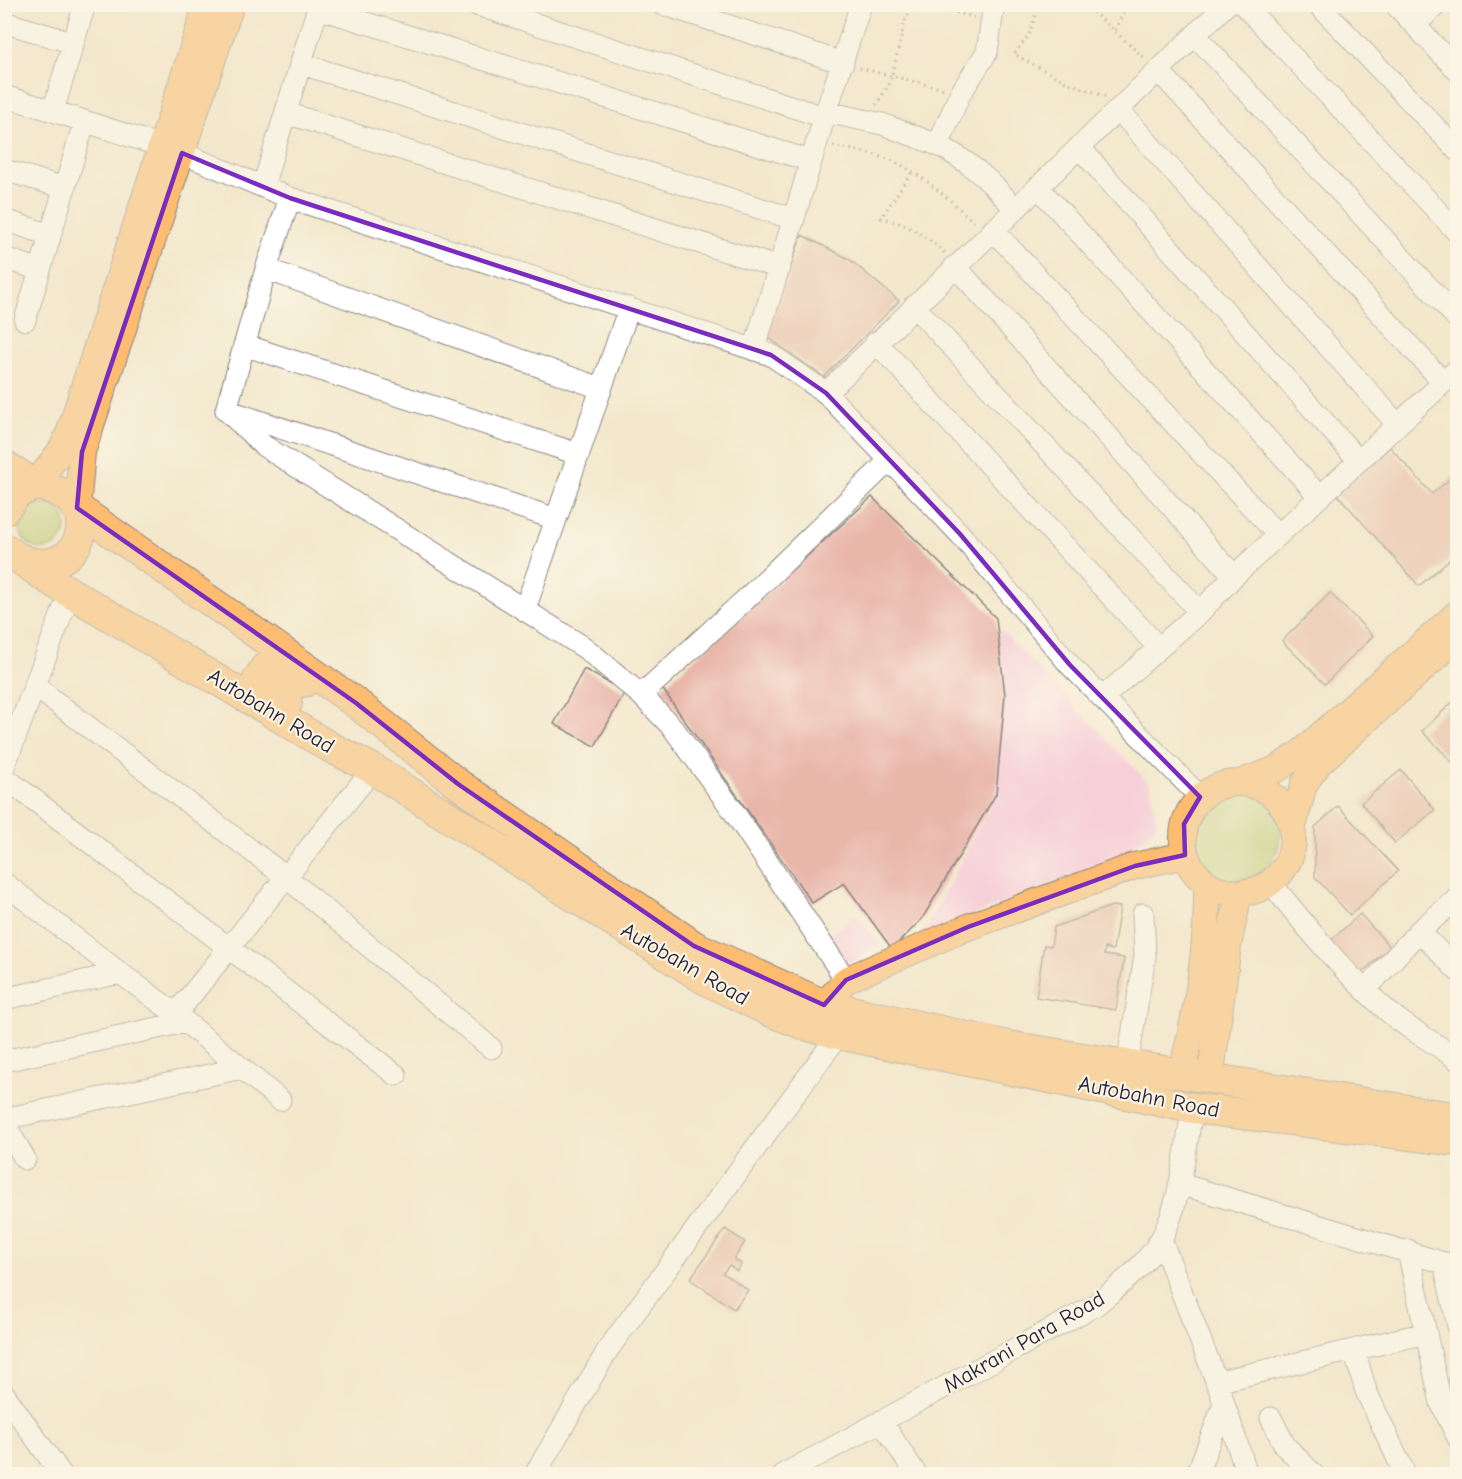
<svg xmlns="http://www.w3.org/2000/svg" width="1462" height="1479" viewBox="0 0 1462 1479" font-family="'Comic Neue',sans-serif">
<style>
.built{fill:#f6cfd8}
.green{fill:#b7cb6f;stroke:#6c7655;stroke-width:1.5}
.building{fill:#e9b6aa}
.lines{fill:none;stroke-linecap:round;stroke-linejoin:round}
.minor-casing{stroke:#8a8584;stroke-width:23}
.major-casing{stroke:#8a8584;stroke-width:28}
.highway-casing{stroke:#8a8584;stroke-width:32}
.path{stroke:#8a8584;stroke-width:3;stroke-dasharray:1.5 4.5;stroke-linecap:butt}
.minor{stroke:#fff;stroke-width:21}
.major{stroke:#fdbc6f;stroke-width:26}
.highway{stroke:#fdbc6f;stroke-width:30}
.marked{fill:none;stroke:#7b2cbf;stroke-width:4.5;stroke-linejoin:round}
.labels{text-anchor:middle;dominant-baseline:central;stroke-width:4.5;stroke-linejoin:round;paint-order:stroke}
.street-label{font-size:22px;fill:#22223b;stroke:#fcf5e5}
</style>
<rect width="100%" height="100%" fill="#fcf5e5"/>
<filter id="ink" filterUnits="userSpaceOnUse"><feTurbulence type="fractalNoise" baseFrequency=".0167" numOctaves="2"/><feDisplacementMap in="SourceGraphic" scale="12" xChannelSelector="R" yChannelSelector="G"/><feConvolveMatrix kernelMatrix="1 2 1 2 8 2 1 2 1" color-interpolation-filters="sRGB"/></filter>
<filter id="wash" filterUnits="userSpaceOnUse"><feTurbulence type="fractalNoise" baseFrequency=".008" numOctaves="4" result="noise"/><feDisplacementMap in="SourceGraphic" scale="24" xChannelSelector="R" yChannelSelector="G"/><feGaussianBlur stdDeviation="1.35" result="paint"/><feColorMatrix in="noise" values="0 0 0 0 0 0 0 0 0 0 0 0 0 0 0 0 0 1.4 0 .05"/><feComposite in="paint" operator="in"/></filter>
<g filter="url(#wash)">
<rect width="100%" height="100%" fill="#f3e8cc"/>
<!-- built -->
<path class="built" d="M999,628l151,156 7,40 -30,29 -205,83 74,-142 9,-99z
M857,914l22,30 -32,22 -21,-28z"/>
<!-- green -->
<path class="green" d="M20 526a23 23 0 1 1 46 0a23 23 0 1 1-46 0Z
M1184 833a48 48 0 1 1 96 0a48 48 0 1 1-96 0Z"/>
<g id="blocks">
<!-- building -->
<path class="building" d="M802,235l47,24 50,42 -75,76 -58,-41z
M1390,447l42,47 26,-22v80l-39,34 -82,-92z
M872,497l124,121 9,77 -9,99 -74,125 -30,30 -48,-66 -32,20 -150,-215z
M1330,593l43,43 -48,48 -43,-43z
M584,669l41,23 -30,54 -41,-22z
M1458,697v71l-36,-37z
M1401,770l34,40 -40,33 -34,-40z
M1338,806l60,65 -48,44 -35,-38v-50z
M1112,906l8,1 -7,43 -8,-2 -1,7 20,3 -8,52 -80,-13 8,-52 7,1 3,-19z
M1360,914l30,33 -33,30 -30,-33z
M725,1229l20,13 -11,17 7,5 -4,7 -8,-6 -6,8 25,17 -14,19 -44,-30z"/>
</g>
</g>
<g filter="url(#ink)">
<use href="#blocks" fill-opacity="0" stroke="#8a8584" stroke-width="1.5"/>
<g class="lines">
<defs>
<path id="minor" d="M85,4l-32,107 129,42 108,45 481,157 55,38 134,141 110,131 130,132
M474,4l350,113
M662,4l181,59
M994,4l-7,48 -27,42 -22,51c31,16 54,37 77,64
M1243,4l215,229
M1318,4l140,147
M1395,4l63,67
M318,8l493,153
M4,22l69,21
M1415,25l22,-21
M1195,35l263,284
M302,64l492,155
M1159,71l284,311
M4,96l49,15
M1118,109l279,315
M826,112l56,12 56,21
M286,113l494,155
M1079,147l280,314
M4,170l61,18
M263,186l56,-182
M1038,187l281,309
M290,198l-24,71 -40,141 38,36 321,202 56,47 32,33 59,81 114,171
M4,220l46,15
M993,230l285,305
M4,258l36,12
M955,266l279,310
M266,269l334,119
M914,306l286,306
M25,320l59,-197
M876,342l283,306
M244,345l334,109
M754,350l72,-238 35,-108
M826,393l401,-389
M232,412l324,107
M525,609l104,-301
M36,687l250,190 205,171
M641,695l105,-96 143,-138
M1102,698l98,-86 34,-36 224,-207
M4,767l66,-175
M4,777l392,298
M4,883l116,90
M1271,883c37,46 79,98 125,135 20,16 42,26 62,42
M1419,931l39,40
M1366,989l53,-58 39,-33
M4,999l116,-26 56,41 197,-245
M176,1014l104,86
M4,1061l181,-39
M1127,1066l18,-110 -2,-42
M4,1119l238,-51
M4,1123l21,36
M1180,1184l264,79 14,1
M1161,1239l58,149 28,86
M1408,1250l33,153 17,35
M1444,1263l14,63
M1354,1350l12,41 39,83
M1216,1382l210,-49
M4,1394l57,80
M1271,1418l14,28 28,28
M881,1421l35,53
M535,1474l74,-126 230,-314
M784,1474l312,-169c23,-19 50,-40 65,-66 20,-35 24,-92 32,-131
M1197,1474l27,-70"/>
<path id="major" d="M35,485l27,-36 8,-18 137,-427
M77,508l5,-56 149,-448
M1242,782l35,-13 26,-18 155,-138
M1183 838a55 55 0 1 1 110 0a55 55 0 1 1-110 0Z
M1293,827l11,-43 16,-22 138,-125
M824,1005l22,-25 122,-53 167,-61 50,-11
M1181,1075c16,-62 27,-127 26,-191
M1210,1080l18,-134 11,-53"/>
<path id="highway" d="M4,465l31,20
M77,508l279,195 102,81 236,162 130,59 184,41 450,72
M4,510l14,-17 17,-8c80,12 44,102 -16,73
M4,548l47,33 279,166 43,22 333,211 61,30 38,15 34,9 354,74 265,33
M287,703l-29,-19v-5l7,-11 14,1 25,13"/>
</defs>
<!-- minor casing -->
<use href="#minor" class="minor-casing"/>
<!-- major casing -->
<use href="#major" class="major-casing"/>
<!-- highway casing -->
<use href="#highway" class="highway-casing"/>
<!-- path -->
<path class="path" d="M921,4l53,13
M1039,4l-10,31 -15,19 52,28 41,15
M1084,4l62,55
M1115,30l13,-26
M860,68l84,21
M876,105l14,-22 15,-62 9,-17
M833,146c15,3 31,6 46,10 37,11 70,43 98,69
M911,173l-30,45c26,5 44,18 64,35"/>
<!-- minor -->
<use href="#minor" class="minor"/>
<!-- major -->
<use href="#major" class="major"/>
<!-- highway -->
<use href="#highway" class="highway"/>
</g>
</g>
<!-- marked area -->
<path d="M0 0H1462V1479H0ZM182,153l108,45 481,157 55,38 134,141 110,131 130,132 -16,27 1,31 -50,11 -167,61 -122,53 -22,25 -130,-59 -236,-162 -102,-81 -279,-195 5,-56z" fill="#f3e8cc" fill-opacity=".55" fill-rule="evenodd"/>
<path class="marked" d="M182,153l108,45 481,157 55,38 134,141 110,131 130,132 -16,27 1,31 -50,11 -167,61 -122,53 -22,25 -130,-59 -236,-162 -102,-81 -279,-195 5,-56z"/>
<g class="labels">
<!-- street labels -->
<g class="street-label">
<text transform="translate(271 711) rotate(31)">Autobahn Road</text>
<text transform="translate(685 964) rotate(30)">Autobahn Road</text>
<text transform="translate(1149 1097) rotate(11)">Autobahn Road</text>
<text transform="translate(1024 1342) rotate(-30)">Makrani Para Road</text>
</g>
</g>
<!-- margin -->
<rect width="1462" height="1479" fill="none" stroke="#fcf5e5" stroke-width="24"/>
</svg>
